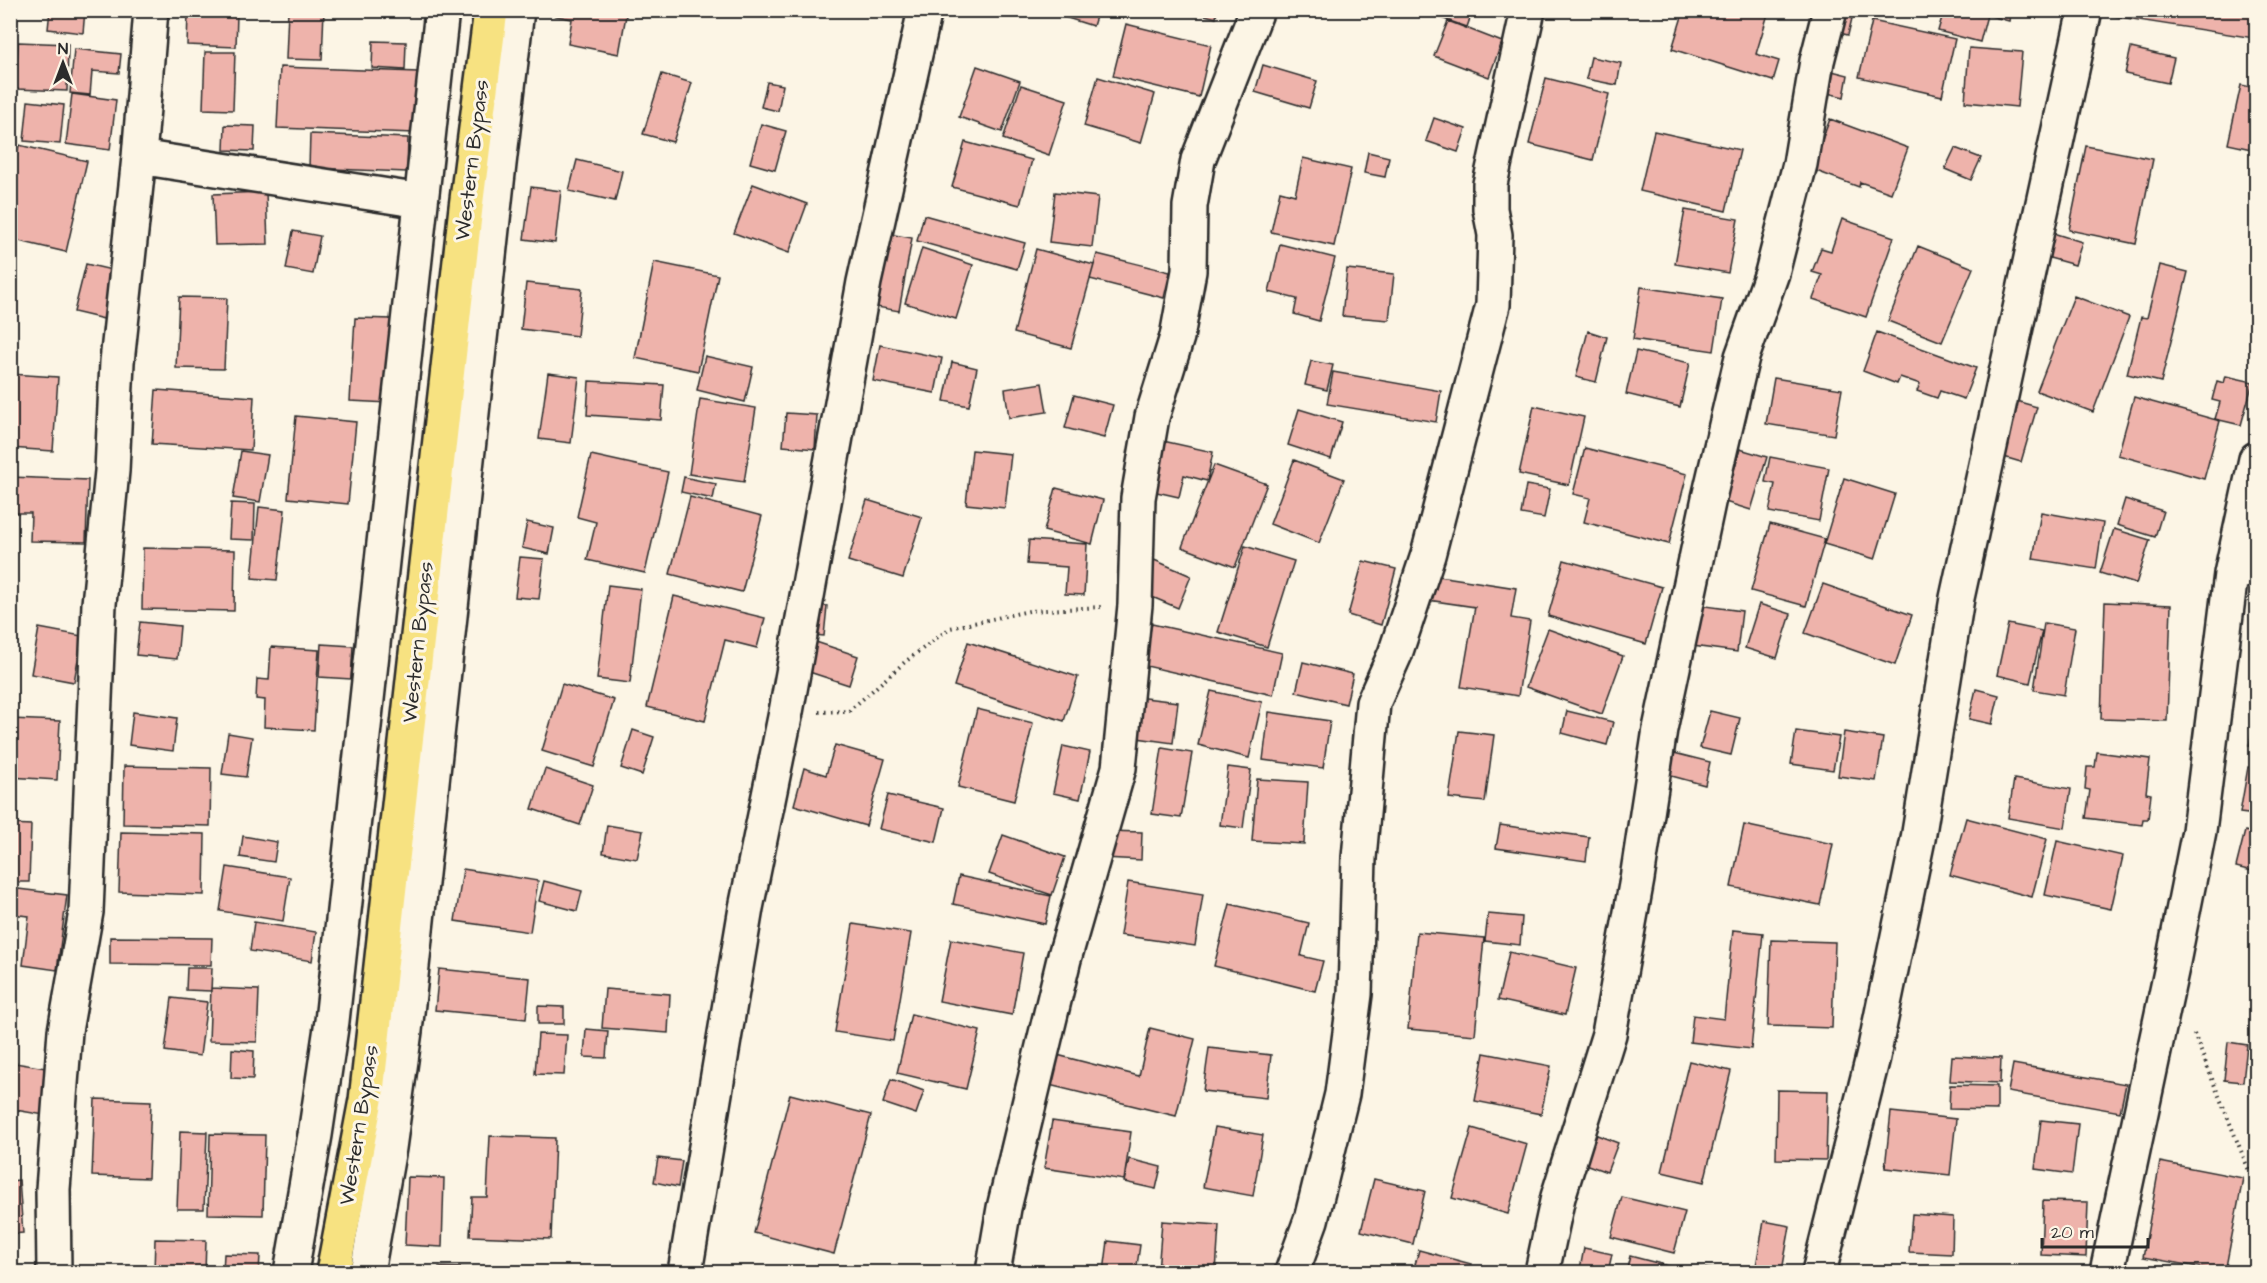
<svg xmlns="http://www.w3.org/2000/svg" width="2267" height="1283" viewBox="0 0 2267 1283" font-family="'Architects Daughter',sans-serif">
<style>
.building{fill:#eeb3ab;stroke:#2b2b2b;stroke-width:1.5}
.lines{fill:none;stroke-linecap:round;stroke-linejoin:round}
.minor-casing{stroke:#2b2b2b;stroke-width:38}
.major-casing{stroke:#2b2b2b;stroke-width:38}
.path{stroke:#2b2b2b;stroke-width:4;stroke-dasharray:1.5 4.5;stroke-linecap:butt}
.minor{stroke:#fcf5e5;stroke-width:33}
.major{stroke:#f7e281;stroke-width:33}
.labels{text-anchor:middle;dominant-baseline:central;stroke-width:6;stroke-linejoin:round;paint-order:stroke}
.street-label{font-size:21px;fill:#2b2b2b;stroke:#fcf5e5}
</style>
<rect width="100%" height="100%" fill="#fcf5e5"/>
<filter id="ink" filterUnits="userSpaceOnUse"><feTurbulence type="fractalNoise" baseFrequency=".0167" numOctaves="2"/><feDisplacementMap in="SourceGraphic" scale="12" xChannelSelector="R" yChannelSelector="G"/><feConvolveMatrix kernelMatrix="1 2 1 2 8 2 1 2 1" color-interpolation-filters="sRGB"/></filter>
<g filter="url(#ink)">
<!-- building -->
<path class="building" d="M50,10h35l-2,23 -35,-4z
M288,10h36l-2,50 -36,-1z
M552,10h75l-8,44 -51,-10 4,-25 -21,-4z
M1042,10h56l-5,16z
M1186,10h31l-1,8z
M1418,10h55l-6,17z
M1684,10h73l11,4 -12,40 23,7 -6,20 -101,-32z
M1835,10h19l-6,25 -17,-4z
M1944,10h67l-2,11 -22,-6 -7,27 -42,-11z
M2107,10h149v14l-2,14 -148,-23z
M188,13l49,1 -1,33 -49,-2z
M1448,21l54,21 -13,35 -55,-21z
M1872,21l83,18 -13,57 -83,-19z
M1126,24l85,21 -12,52 -86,-21z
M373,41l33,1 -1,28 -33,-2z
M18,42l50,2 -1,47 -51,-2z
M1969,48l53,4 -5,55 -52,-5z
M2131,48l43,10 -6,25 -43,-9z
M74,49l47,5 -2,19 -27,-2 -2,24 -20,-2z
M205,52h30l-2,58 -30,-1z
M1591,57l30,6 -4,22 -31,-6z
M1263,65l54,16 -8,27 -54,-16z
M977,66l43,15 -18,51 -43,-15z
M280,67l138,5 -3,61 -138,-5z
M1828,70l20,5 -4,22 -21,-5z
M662,74l30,9 -19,59 -30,-8z
M1098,77l57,17 -14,49 -57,-17z
M1546,78l63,16 -16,66 -64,-16z
M767,82l16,3 -5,26 -17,-4z
M1021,85l46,15 -18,55 -46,-16z
M2241,85l15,3v62l-28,-6z
M72,94l44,6 -6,50 -44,-6z
M28,101l36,4 -4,39 -36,-3z
M1434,118l32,11 -8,23 -32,-11z
M1830,119l78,29 -17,45 -31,-11 -1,5 -48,-18z
M761,124l25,7 -11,39 -25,-7z
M225,125l30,1 -1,25 -30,-1z
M1654,131l86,19 -14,61 -86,-20z
M310,134l98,4 -1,34 -98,-4z
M965,142l67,18 -12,45 -68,-18z
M19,145l68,16 -21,91 -56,-13v-57z
M2086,146l67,13 -17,85 -67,-14z
M1955,148l26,10 -10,22 -26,-11z
M1368,152l21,5 -4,20 -21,-4z
M1303,158l48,11 -17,77 -63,-14 9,-41 15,4z
M577,160l45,11 -7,30 -46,-10z
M753,184l54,20 -18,49 -55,-20z
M531,187l30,4 -6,52 -31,-4z
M266,192l2,52 -53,1 -2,-51z
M1055,192l43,5 -6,50 -43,-5z
M1685,210l53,9 -10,54 -53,-9z
M924,215l101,28 -8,26 -100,-28z
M1842,219l52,18 -28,80 -53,-18 9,-24 -10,-3 9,-24 10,3z
M293,231l27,5 -7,38 -27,-5z
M883,233l29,5 -13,73 -28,-5z
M2053,233l29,9 -7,23 -29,-8z
M1280,244l55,14 -16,63 -25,-7 3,-15 -28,-7z
M1918,246l55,22 -31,74 -54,-21z
M922,248l51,17 -17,54 -51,-16z
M1036,249l58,16 -23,83 -57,-15z
M1097,254l73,18 -6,26 -74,-19z
M654,262l64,13 -20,96 -63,-13z
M86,264l30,7 -12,48 -30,-7z
M2160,265l28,7 -27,110 -34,-8 14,-57 6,1z
M1347,269l47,5 -5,46 -47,-4z
M526,283l56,6 -5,47 -56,-7z
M1641,287l81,12 -8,52 -81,-12z
M2074,296l55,21 -36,95 -56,-21z
M179,297l48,1 -3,71 -48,-1z
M355,318l38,1 -4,84 -39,-2z
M1588,331l19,6 -11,45 -20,-5z
M1877,332l99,36 -12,31 -24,-8 -3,7 -20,-7 3,-7 -20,-7 -3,7 -34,-13z
M880,345l62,13 -7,35 -62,-12z
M1636,351l54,12 -10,44 -54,-13z
M705,356l48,11 -8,35 -48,-12z
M1311,361l22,4 -6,25 -22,-5z
M952,362l25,6 -8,38 -25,-5z
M1333,372l108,19 -5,31 -109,-18z
M548,373l31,4 -8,66 -32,-4z
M10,374l48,3 -5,74 -43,-3z
M2226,376l27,6 -12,43 -26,-6 5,-17 -8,-2 5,-19 7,2z
M1774,378l68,11 -8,46 -68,-11z
M589,381l75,4 -3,35 -74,-5z
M1042,383l5,29 -38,6 -4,-29z
M156,390l98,7 -3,53 -99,-6z
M1074,395l39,10 -9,33 -39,-10z
M2134,397l86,24 -16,58 -86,-24z
M2006,398l31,9 -16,55 -31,-9z
M700,399l56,9 -12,74 -55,-8z
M1534,406l50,11 -15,68 -50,-11z
M1299,409l43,13 -11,37 -43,-14z
M786,413l31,2 -2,34 -32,-3z
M296,416l60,6 -8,82 -60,-6z
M1163,441l50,11 -6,29 -23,-6 -5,22 -27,-6z
M1585,448l102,26 -18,70 -85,-22 6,-24 -17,-4z
M1740,449l27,8 -16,53 -26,-8z
M972,450l39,4 -6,54 -39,-4z
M241,451l27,4 -8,47 -27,-4z
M591,455l77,17 -23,101 -58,-13 9,-38 -19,-5z
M1770,457l59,11 -10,53 -50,-9 6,-28 -10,-2z
M1294,460l50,19 -25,64 -49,-19z
M1214,465l53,19 -32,83 -53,-20z
M10,477l78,3 -2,62 -56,-1 1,-28h-21z
M684,477l32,7 -3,15 -32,-7z
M1844,478l51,16 -20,65 -51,-15z
M1526,485l24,4 -6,29 -23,-4z
M1056,488l47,12 -11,44 -48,-13z
M690,497l72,19 -20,76 -72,-18z
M2125,499l38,12 -8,26 -38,-12z
M867,500l55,17 -19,61 -55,-17z
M231,503l24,1 -1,36 -25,-1z
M259,507l26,3 -8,70 -25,-2z
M2041,512l62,11 -7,46 -63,-10z
M527,522l27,6 -5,26 -27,-6z
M1770,524l55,15 -19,67 -55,-15z
M2114,529l36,11 -14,44 -36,-11z
M1029,540l58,4 -3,51 -19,-1 2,-27 -40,-3z
M1245,546l49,15 -27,86 -49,-15z
M143,548l92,2 -1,61 -92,-2z
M520,557l24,2 -5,40 -24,-2z
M1152,559l39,17 -13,32 -40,-17z
M1564,560l98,27 -16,57 -98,-28z
M1363,561l33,8 -15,56 -33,-10z
M1432,575l84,13 -5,30 19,3 -12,75 -57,-9 14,-80 -47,-7z
M1823,584l89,31 -17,50 -90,-32z
M608,585l33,4 -11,94 -33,-4z
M674,596l91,22 -8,30 -32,-8 -20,81 -58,-14z
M2105,602l66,3 -4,116 -66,-2z
M805,604l22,2 -3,30 -22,-2z
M1759,604l32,10 -14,44 -32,-10z
M1698,605l44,6 -5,41 -44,-6z
M140,622l40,4 -3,33 -41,-4z
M2044,623l31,5 -11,67 -30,-5z
M1152,624l130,29 -9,42 -131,-30z
M2008,624l34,7 -12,52 -33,-8z
M39,628l43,8 -8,46 -43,-8z
M1548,629l75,27 -21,58 -76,-27z
M810,640l48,16 -9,29 -49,-16z
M968,642l110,35 -14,44 -110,-35z
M321,644l32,2 -2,33 -32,-2z
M271,647l48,3 -5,80 -50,-3 1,-27 -9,-1 1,-20 12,1z
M1303,662l50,12 -7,30 -50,-12z
M562,684l52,16 -20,67 -52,-16z
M1976,689l23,6 -7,29 -23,-5z
M1211,691l51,11 -13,56 -51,-13z
M1136,697l42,5 -5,41 -43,-6z
M977,709l56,14 -19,78 -56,-14z
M1567,711l46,11 -6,23 -45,-12z
M1710,711l30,7 -9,37 -31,-7z
M133,712l44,6 -4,33 -44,-6z
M1269,712l61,9 -7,47 -60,-8z
M2256,712v35l-7,-1z
M10,719l50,2 -3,59 -47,-3z
M633,730l21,7 -12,38 -21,-7z
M1459,731l35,4 -9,67 -36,-4z
M1796,731l43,6 -6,33 -42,-6z
M1844,732l39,6 -7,43 -38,-5z
M228,733l24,4 -6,40 -24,-3z
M835,745l50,14 -19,67 -72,-21 10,-37 22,7z
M1063,746l27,6 -10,47 -27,-6z
M1162,748l30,5 -11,65 -29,-4z
M2097,752l53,7 -4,34 5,1 -3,25h-5l-1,6 -56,-7 4,-28 -5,-1 2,-22h8z
M1674,753l36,9 -5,23 -37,-10z
M124,766l87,2 -1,58 -87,-2z
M1228,767l23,3 -8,58 -23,-3z
M2248,767l8,1v47l-16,-2z
M545,769l48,16 -13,40 -48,-16z
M1257,779l51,3 -4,62 -52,-3z
M2014,779l57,10 -6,39 -57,-10z
M888,795l56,13 -8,34 -57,-13z
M1966,818l81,21 -15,58 -82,-22z
M10,824l21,1 -2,57h-19z
M607,825l36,6 -6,28 -34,-6z
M1500,825l89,12 -3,24 -90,-13z
M1744,825l89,19 -13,61 -89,-18z
M1106,831l36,1 -1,28 -37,-2z
M2245,831l11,3v38l-20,-5z
M121,832l84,2 -1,61 -85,-3z
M1003,835l62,22 -13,38 -63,-21z
M243,836l34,6 -3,20 -34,-5z
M2057,841l66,15 -12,53 -66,-14z
M227,867l63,10 -7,44 -63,-10z
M463,869l75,12 -8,51 -75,-11z
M959,876l92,20 -6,28 -92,-20z
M544,881l38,10 -5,20 -38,-10z
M1128,882l75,12 -8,52 -75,-11z
M10,888l57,7 -10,75 -34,-5 6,-49 -19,-2z
M1230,904l79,19 -8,33 22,5 -8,30 -101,-25z
M1488,914l34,3 -2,28 -35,-4z
M254,922l62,10 -4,29 -62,-10z
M853,924l58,9 -18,108 -58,-9z
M1733,930l30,3 -12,116 -61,-7 3,-27 31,4z
M1417,932l67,6 -9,97 -67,-6z
M110,937l102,1 -1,27 -101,-1z
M951,939l72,14 -11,62 -73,-14z
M1771,940l64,2 -3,86 -64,-2z
M1509,952l67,16 -11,47 -67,-15z
M187,968h25l-1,23 -25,-1z
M439,969l91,9 -4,41 -91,-9z
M211,988l48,2 -2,52 -48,-1z
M605,989l65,5 -2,39 -66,-5z
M172,998l35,4 -7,54 -35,-5z
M538,1006l26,1v17h-26z
M911,1014l69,17 -14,58 -69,-16z
M1150,1028l45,11 -19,77 -127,-31 8,-30 82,21z
M586,1029l22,2 -2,27 -22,-1z
M538,1034l29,1 -3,40 -29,-1z
M2228,1042l19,3 -4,37 -19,-2z
M1209,1048l62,7 -5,43 -63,-7z
M232,1049l22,2 -1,28 -22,-1z
M1484,1053l67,13 -10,48 -66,-13z
M1952,1056l49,2 -1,25 -50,-2z
M1689,1061l42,10 -27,111 -42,-10z
M15,1063l37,6 -8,46 -34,-6v-16z
M2013,1064l113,20 -6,28 -112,-20z
M891,1079l33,12 -8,23 -33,-11z
M1950,1085l47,1v24l-48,-1z
M1777,1090l51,1 -2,69 -50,-1z
M790,1094l81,21 -37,139 -80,-21z
M95,1099l56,2 -3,77 -56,-2z
M1891,1112l65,7 -6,56 -65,-7z
M2041,1120l37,4 -6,50 -37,-5z
M1052,1121l79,11 -7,48 -80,-12z
M1215,1127l48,8 -10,61 -50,-9z
M1472,1128l55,16 -19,70 -56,-16z
M180,1131l27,1 -3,77h-27z
M210,1134l55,1 -2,80 -55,-1z
M1597,1135l21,8 -11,29 -22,-8z
M490,1136l65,2 -4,101 -81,-3 2,-39h15z
M658,1158l24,3 -4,26 -24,-5z
M1129,1159l32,8 -5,22 -32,-7z
M2160,1162l83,16 -18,94 -82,-15z
M408,1177l36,1 -2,69 -37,-2z
M1374,1179l51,12 -12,53 -52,-13z
M19,1180l4,53 -13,1v-53z
M1622,1197l63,15 -11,41 -63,-16z
M2043,1201l45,1 -2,55 -45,-2z
M1912,1214l41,3 -1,37 -43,-2z
M1162,1221l57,4 -3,47h-58z
M1764,1221l26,5 -8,45 -26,-5z
M155,1239l51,1 -1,32h-51z
M1108,1241l32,4 -4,27h-32z
M1584,1248l28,6 -4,18 -28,-3z
M1419,1250l52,14 -3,8h-55z
M224,1254l36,1 -1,17h-36z
M1630,1256l58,15 -1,1h-61z
M439,1267l65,2v3h-65z
M1693,1267l25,3v2h-26z"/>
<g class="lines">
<defs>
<path id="minor" d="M139,157l282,44
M2231,574l25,-115
M54,1272l-1,-83 12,-158 21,-119 13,-308 13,-133 5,-109 22,-205 12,-147
M291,1272l24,-137 17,-114 110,-1011
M367,1272l22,-124 16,-117 94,-867 18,-154
M685,1272l61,-364 40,-196 78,-430 61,-272
M993,1272l11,-64 60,-249 55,-191 16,-163 3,-107 14,-81 25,-80 12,-66 1,-65 8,-46 59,-150
M1292,1272l19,-52 31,-126 13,-100 4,-136 14,-155 22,-49 33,-99 65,-250 2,-70 -5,-26v-25l38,-174
M1542,1272l16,-75 51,-163 28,-155 23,-150 49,-231 33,-141 30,-84 28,-109 17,-103 13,-51
M1819,1272l54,-215 45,-218 39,-241 128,-588
M2107,1272l65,-305 27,-136 32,-257 25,-6"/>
<path id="major" d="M333,1272l33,-172 100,-893 25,-197"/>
</defs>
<!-- minor casing -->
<use href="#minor" class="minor-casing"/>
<!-- major casing -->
<use href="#major" class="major-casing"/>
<!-- path -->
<path class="path" d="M819,712l30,-1 56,-49 45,-34 79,-17 72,-4
M2194,1034l62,154"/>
<!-- minor -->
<use href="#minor" class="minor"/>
<!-- major -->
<use href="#major" class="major"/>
</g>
</g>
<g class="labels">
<!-- street labels -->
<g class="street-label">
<text transform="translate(472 160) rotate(-83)">Western Bypass</text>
<text transform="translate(418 642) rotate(-84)">Western Bypass</text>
<text transform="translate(359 1125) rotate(-81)">Western Bypass</text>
</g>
</g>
<!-- margin -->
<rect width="2267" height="1283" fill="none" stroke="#fcf5e5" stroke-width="36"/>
<rect x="18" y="18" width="2231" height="1247" fill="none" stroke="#2b2b2b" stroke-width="2" filter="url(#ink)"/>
<!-- north arrow -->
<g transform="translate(63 63)" stroke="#fcf5e5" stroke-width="4.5" paint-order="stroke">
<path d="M0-4.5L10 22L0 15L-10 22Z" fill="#2b2b2b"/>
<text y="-9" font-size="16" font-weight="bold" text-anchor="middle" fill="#2b2b2b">N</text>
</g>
<!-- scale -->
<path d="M2042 1238v9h106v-9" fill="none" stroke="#2b2b2b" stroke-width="3"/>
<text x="2051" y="1238" font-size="18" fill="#2b2b2b" stroke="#fcf5e5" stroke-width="4.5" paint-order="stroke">20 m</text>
</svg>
